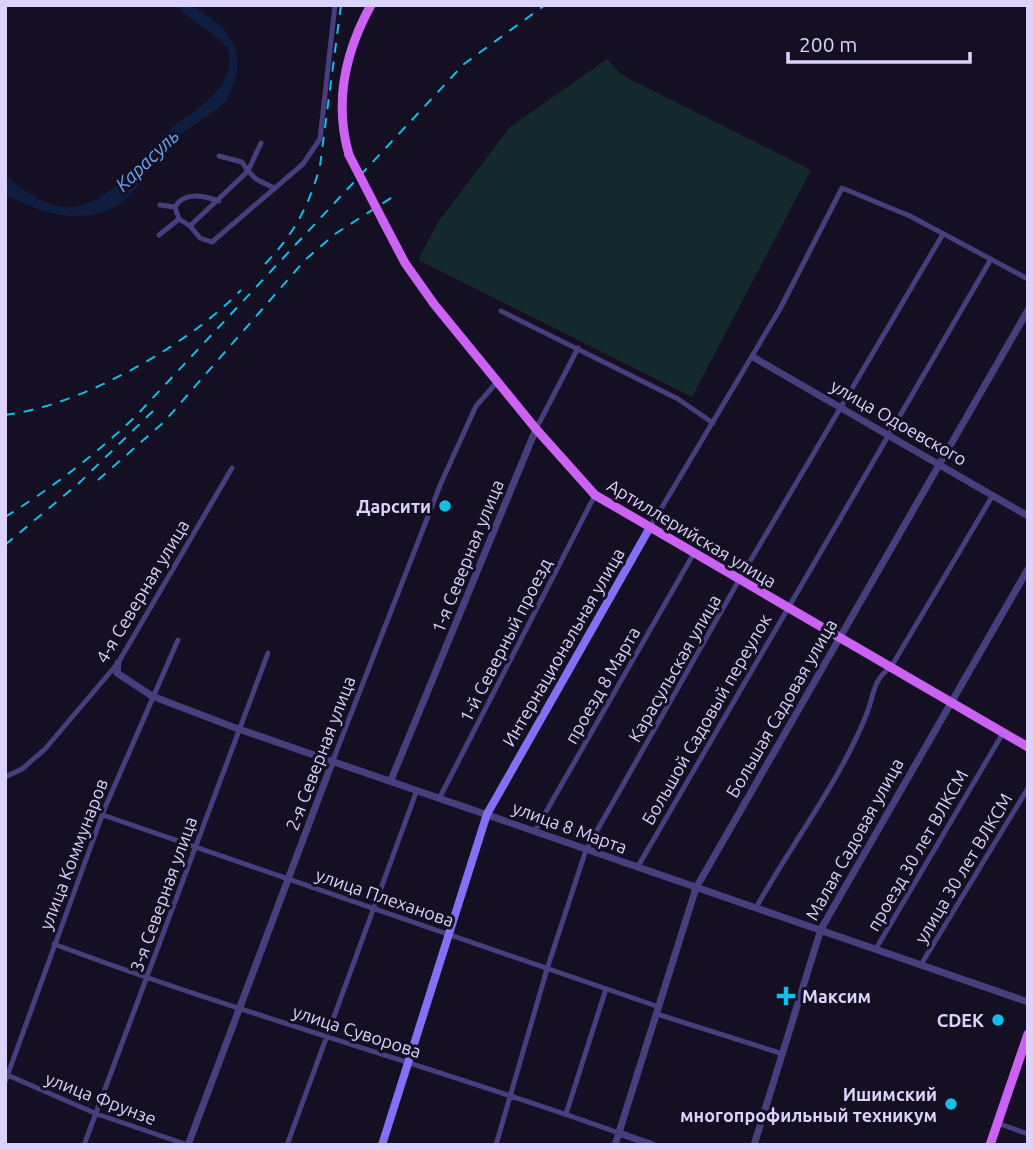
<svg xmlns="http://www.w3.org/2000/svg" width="1033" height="1150" viewBox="0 0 1033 1150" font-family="Ubuntu,sans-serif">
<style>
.green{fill:#13292b}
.water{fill:#0f1d41}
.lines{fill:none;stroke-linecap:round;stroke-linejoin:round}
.minor{stroke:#463e7d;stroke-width:5}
.tertiary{stroke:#463e7d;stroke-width:7}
.secondary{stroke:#8271f4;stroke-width:8}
.primary{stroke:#cb62f3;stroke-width:9}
.rail{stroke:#11bfe9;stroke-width:2;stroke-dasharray:10 9;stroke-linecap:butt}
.primary-bridge{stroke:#cb62f3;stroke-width:9}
.poi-dot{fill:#11bfe9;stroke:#140f22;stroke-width:2.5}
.labels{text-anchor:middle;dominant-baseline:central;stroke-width:6;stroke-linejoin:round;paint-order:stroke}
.street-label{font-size:18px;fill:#dcd3fc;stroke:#140f22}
.poi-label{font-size:18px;font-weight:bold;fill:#dcd3fc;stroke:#140f22;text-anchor:end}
.water-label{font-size:19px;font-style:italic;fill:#69a6f4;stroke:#140f22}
</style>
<rect width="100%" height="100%" fill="#140f22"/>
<!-- green -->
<path class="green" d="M607,59l15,16 189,95 -119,227 -274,-137 20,-38 72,-95z"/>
<!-- water -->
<path class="water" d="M176,5c17,0 21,3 35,13 31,23 34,49 15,83 -21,20 -50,32 -69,54 -10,11 -14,26 -23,36 -34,39 -86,26 -126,5l-3,-3v-19c17,16 41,34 66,33 44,-4 69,-51 99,-78 17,-14 40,-26 52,-45 8,-12 8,-23 6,-36 -15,-17 -37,-25 -52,-43z"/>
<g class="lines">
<!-- minor -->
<path class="minor" d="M261,143l-13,28 8,8 18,9
M219,156l23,6 6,9 -58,55 10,12 12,4 91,-78 17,-25 15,-134
M160,205l15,2 4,12 11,7
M175,207c9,-16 29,-11 44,-6
M159,235l20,-16
M501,311l177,88 35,24
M536,429l42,-81
M649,529l131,-220 62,-121 68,28 118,63
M333,760l108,-277 35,-77 22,-25
M5,777l17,-8 23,-20 73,-86 114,-195
M440,797l155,-302
M103,815l556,192
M535,831l159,-278
M637,868l354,-609
M757,906c35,-63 84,-126 110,-193 7,-18 6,-34 24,-46l102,-172
M54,944c186,70 378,122 565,189
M877,947l126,-214
M922,963l106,-175
M657,1014l126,40
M5,1074l92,40 91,31
M5,1082l99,-272 74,-170
M566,1114l40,-125
M997,1123l31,11
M84,1145l184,-492
M287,1145l130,-355
M496,1145l51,-176 39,-119 153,-270 204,-346"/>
<!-- tertiary -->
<path class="tertiary" d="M753,357l275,159
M118,663l-1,10 35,23 81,31 795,275
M391,780l145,-351
M619,1133l34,12
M188,1145l145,-385
M615,1145l81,-257 332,-578
M754,1145l67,-216 207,-360"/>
<!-- secondary -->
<path class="secondary" d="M382,1145l105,-331 162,-285"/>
<!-- primary -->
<path class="primary" d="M349,155c-15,-52 -4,-103 22,-150
M383,221l22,42 29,41 102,125 59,66 433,252
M990,1145l38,-111"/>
<!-- rail -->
<path class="rail" d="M265,264c29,-30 44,-58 55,-98l21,-161
M5,415c75,-9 184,-70 236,-125
M98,480l66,-58 141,-162 30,-26 59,-38
M5,517c51,-32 86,-59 130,-100l329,-353 81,-59
M5,545l74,-62 74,-72"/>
<!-- primary-bridge -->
<path class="primary-bridge" d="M349,155l34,66"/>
</g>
<!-- markers -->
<g class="poi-dot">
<circle cx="445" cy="506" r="7"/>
<path d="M782.5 985.5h7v7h7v7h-7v7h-7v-7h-7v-7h7z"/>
<circle cx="998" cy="1020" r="7"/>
<circle cx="951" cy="1104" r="7"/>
</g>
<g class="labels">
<!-- street labels -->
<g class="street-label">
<text transform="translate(899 422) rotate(30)">улица Одоевского</text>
<text transform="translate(692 533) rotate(31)">Артиллерийская улица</text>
<text transform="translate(467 556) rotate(-68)">1-я Северная улица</text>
<text transform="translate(142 591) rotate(-59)">4-я Северная улица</text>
<text transform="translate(505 640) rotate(-63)">1-й Северный проезд</text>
<text transform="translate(563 647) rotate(-60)">Интернациональная улица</text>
<text transform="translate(674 668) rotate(-60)">Карасульская улица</text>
<text transform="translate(602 685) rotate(-60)">проезд 8 Марта</text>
<text transform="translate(781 708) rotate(-60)">Большая Садовая улица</text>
<text transform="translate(706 719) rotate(-60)">Большой Садовый переулок</text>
<text transform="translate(320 753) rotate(-69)">2-я Северная улица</text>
<text transform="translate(570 827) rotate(20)">улица 8 Марта</text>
<text transform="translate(854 839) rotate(-61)">Малая Садовая улица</text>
<text transform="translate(917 850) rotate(-60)">проезд 30 лет ВЛКСМ</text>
<text transform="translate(73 854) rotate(-69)">улица Коммунаров</text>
<text transform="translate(963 868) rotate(-59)">улица 30 лет ВЛКСМ</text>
<text transform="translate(163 894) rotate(-70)">3-я Северная улица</text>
<text transform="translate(385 897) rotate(19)">улица Плеханова</text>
<text transform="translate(357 1031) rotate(18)">улица Суворова</text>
<text transform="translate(101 1098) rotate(21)">улица Фрунзе</text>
</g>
<!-- poi labels -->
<g class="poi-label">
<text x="431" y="506">Дарсити</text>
<text x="802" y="996" text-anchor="start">Максим</text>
<text x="984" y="1020">CDEK</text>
<text x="937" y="1094">Ишимский<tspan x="937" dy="21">многопрофильный техникум</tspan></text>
</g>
<!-- water labels -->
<g class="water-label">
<text transform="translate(147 160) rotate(-44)">Карасуль</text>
</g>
</g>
<!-- border -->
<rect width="1033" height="1150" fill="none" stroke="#dcd3fc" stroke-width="14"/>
<!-- scale -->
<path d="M788 52v10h182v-10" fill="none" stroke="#dcd3fc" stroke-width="3.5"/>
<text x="799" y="52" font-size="21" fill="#dcd3fc" stroke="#140f22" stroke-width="5" paint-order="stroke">200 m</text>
</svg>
